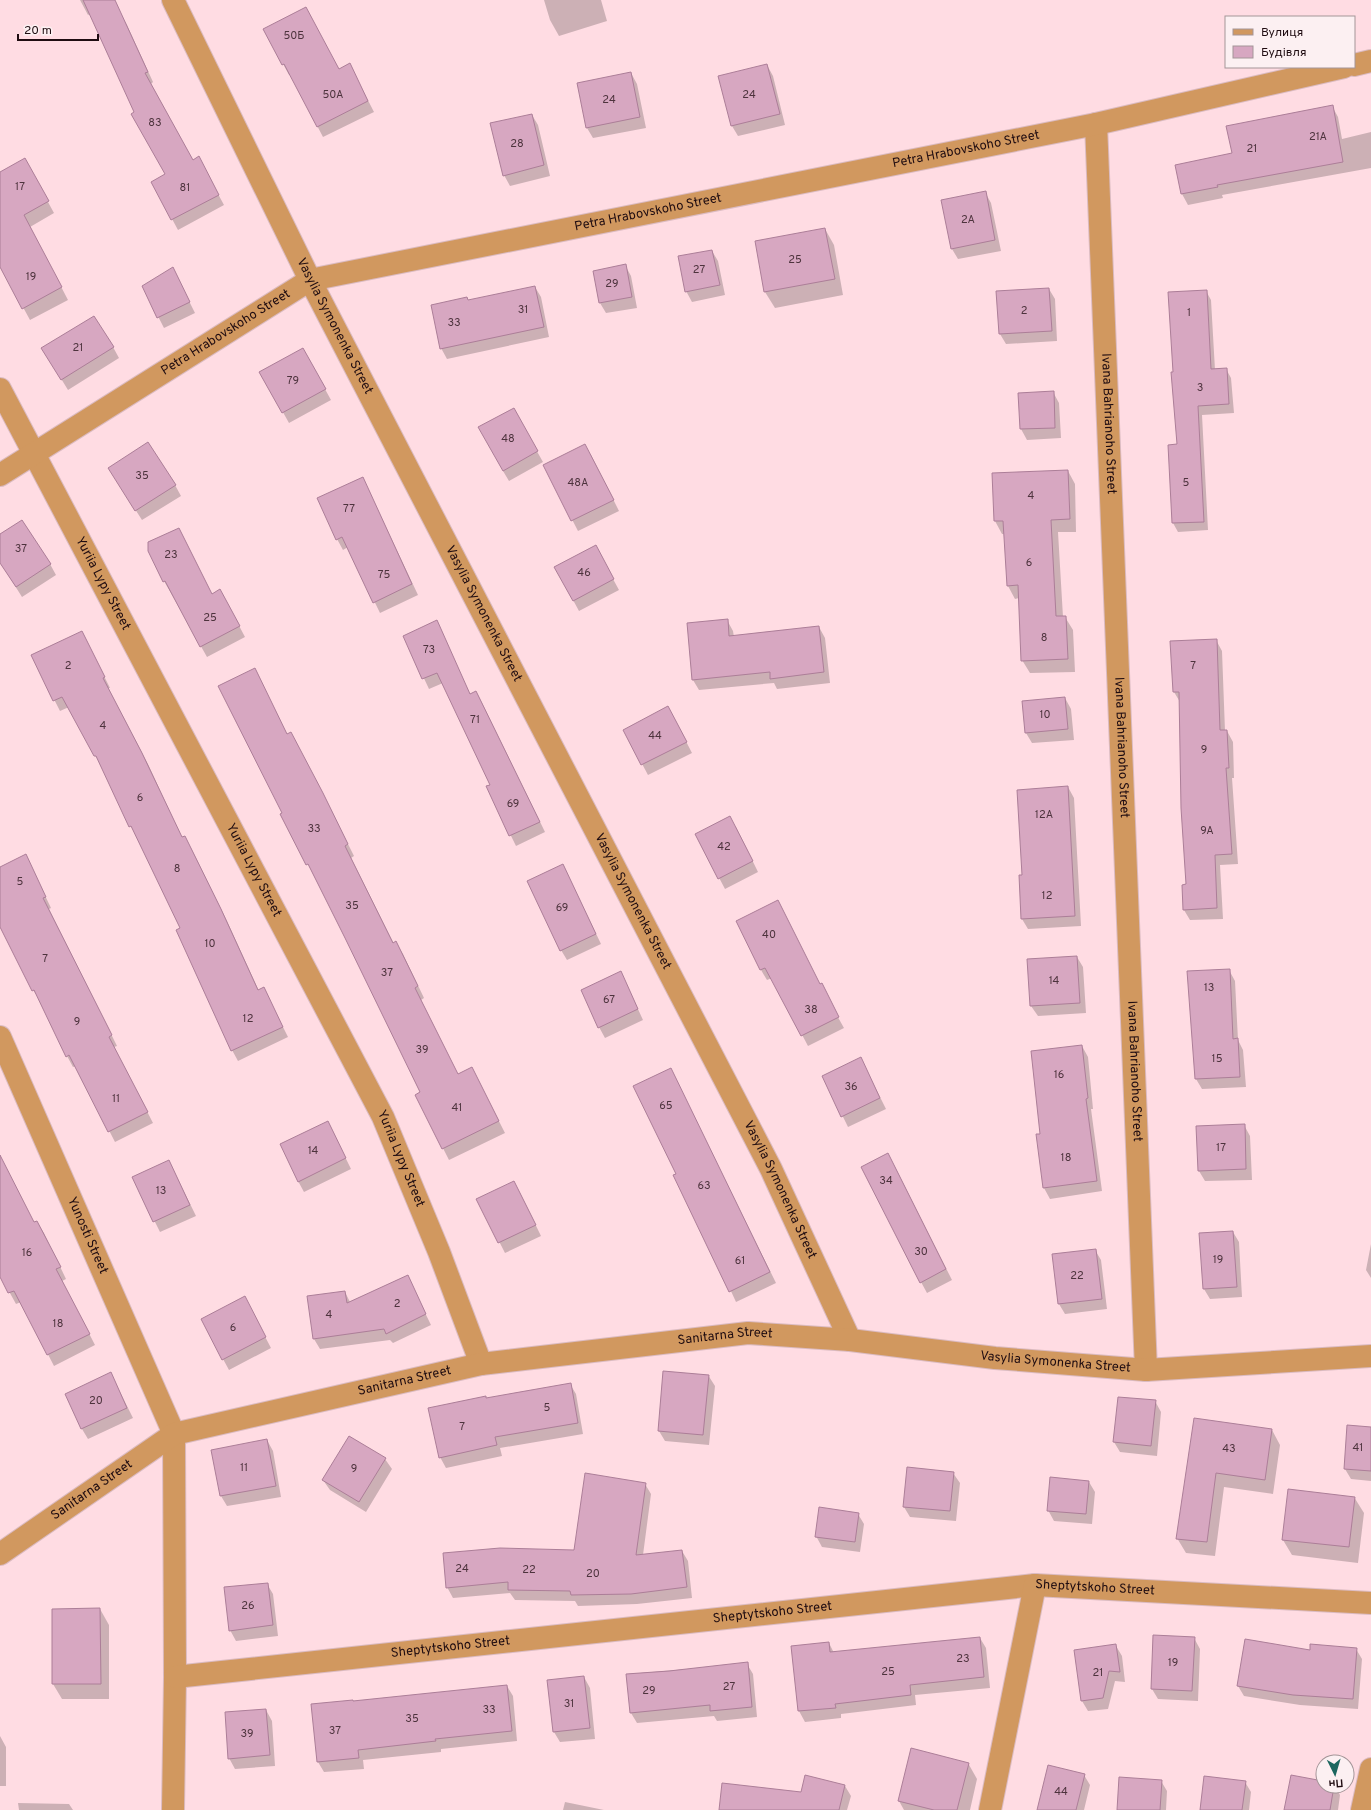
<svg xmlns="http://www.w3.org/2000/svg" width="1371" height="1810" viewBox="0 0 1371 1810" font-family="Overpass,sans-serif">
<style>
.shadow{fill:#0003}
.building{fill:#d7a7c1;stroke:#ac7e98}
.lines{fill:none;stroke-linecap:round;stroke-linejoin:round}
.minor-casing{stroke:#dbbbc1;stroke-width:24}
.minor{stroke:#d1985f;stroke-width:22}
.labels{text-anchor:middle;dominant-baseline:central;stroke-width:3.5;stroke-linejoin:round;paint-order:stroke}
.number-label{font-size:11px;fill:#4d333d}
.street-label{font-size:13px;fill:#1f0c11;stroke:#fcf0f2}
</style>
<rect width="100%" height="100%" fill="#ffdce3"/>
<!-- shadow -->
<path class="shadow" d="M80,0h33l14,25 26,57 -2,2 42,77 11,7 20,37 -46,25 -26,-48 15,-7 -77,-161 -2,1z
M544,0h57l6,21 -48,15 -9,-16z
M265,30l74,40 16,5 19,37 -51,25 -33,-63 -1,1z
M767,65l6,11 12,49 -47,11 -6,-10z
M631,73l6,11 9,44 -53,10 -6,-10 -9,-44z
M1332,106l6,11 4,22 29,-7v36l-149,27 1,3 -35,7 -6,-11 -6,-28 57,-12z
M532,115l6,10 12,51 -40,10 -6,-11z
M25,160l29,53 -24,14 38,73 -38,20 -30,-55v-91z
M985,192l6,11 10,48 -43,8 -6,-10 -10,-48z
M825,229l9,16 9,50 -68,13 -10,-16 -9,-51z
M712,251l6,10 7,34 -33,7 -6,-11z
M625,265l6,11 6,32 -31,5 -6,-10z
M178,279l17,34 -31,15 -21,-41z
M535,287l6,10 8,40 -102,22 -6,-11 27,-47z
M1049,289l6,10 2,42 -51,3 -6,-10 -3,-42z
M1206,291l5,9 4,70 11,-1 5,9 3,35 -32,2 6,115 -30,2 -5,-9 5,-78 -4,-73z
M113,347l6,11 -51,32 -19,-31z
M309,360l22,40 -42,23 -28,-50z
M1053,392l6,11 2,35 -34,2 -6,-11 -2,-35z
M513,409l30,53 -34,19 -6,-10z
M591,455l28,56 -41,20 -34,-66z
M1068,471l7,13 1,48h-18l5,85h2l8,13 2,42 -45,1 -8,-13 -3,-62 -4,1 -7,-13 -3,-52h-3l-7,-13 -2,-47z
M115,478l60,7 6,11 -39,24z
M368,489l50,106 -38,18 -32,-66 -5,3 -6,-11z
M179,529l33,66 14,6 19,36 -38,20 -43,-76 -15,-30z
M0,535l50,29 6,11 -34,22 -22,-35z
M601,557l18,33 -40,21 -6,-11z
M727,620l6,11 1,6 85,-10 6,11 5,45 -53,6 -3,-6 -75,7 -6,-10z
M436,622l34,73 6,-3 6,11 63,129 -29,14 -29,-59 5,-2 -49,-102 -14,6 -25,-53z
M82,632l28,56h-2l40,76 34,74 9,10 36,73 32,70 10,8 19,38 -50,24 -6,-11 -50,-122 -81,-162 -32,-59 -9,4 -28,-55z
M1216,640l6,11 3,80h2l6,11 1,36h-2l6,86 -18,1 3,54 -33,1 -6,-10 3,-25 -7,-183 -6,-10 -3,-50z
M254,669l33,65 42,72 25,50 -3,2 43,86 2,-1 7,11 21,44 -3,2 37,75 20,5 27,53 -56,27 -33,-65 5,-2 -75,-156 -64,-123 1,-1z
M1065,698l6,11 3,31 -42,3 -6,-10z
M674,718l18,35 -44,22 -24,-45z
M1068,787l6,11 7,128 -53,3 -6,-10 1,-43z
M736,827l22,45 -33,17 -29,-55z
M26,856l25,52 -2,1 68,137 -3,1 39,76 -38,19 -39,-76 -3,1 -6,-11 -27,-56 -7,-10 -33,-69v-53z
M563,865l38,79 -34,16 -6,-10z
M737,922l83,63 24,43 -36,18 -36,-68 -5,2 -6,-10z
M1077,957l6,10 3,46 -48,3 -7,-10z
M1229,970l6,11 3,59 5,10 3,37 -44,2 -6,-10 -8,-107z
M626,983l17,37 -38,18 -6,-11z
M1082,1046l6,11 5,52h-2l11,82 -52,8 -6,-11 -7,-53 4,-1z
M866,1069l20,40 -38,18 -25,-51z
M676,1080l100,203 -40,19 -59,-128z
M328,1122l23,47 -47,23 -6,-11z
M1244,1125l6,11 2,44 -47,1 -6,-10z
M0,1159l34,64 3,-1 7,11 22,46 -4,2 33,64 -41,21 -33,-64 -5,2 -16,-29z
M169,1161l27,55 -36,16 -27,-54z
M894,1165l58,115 -25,13 -6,-11z
M520,1193l21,43 -36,17 -27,-53z
M1233,1232l6,10 3,55 -32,2 -6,-10z
M1371,1244v34l-5,-8z
M1095,1250l6,10 6,49 -42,5 -6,-10z
M407,1276l24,49 -38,18 -3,-3 -70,9 -6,-10 31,-47 5,10z
M250,1308l21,40 -42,22 -6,-11z
M111,1374l22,44 -45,21 -6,-10z
M708,1375l7,11 -6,59 -44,-4 -6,-10z
M570,1384l6,10 7,40 -83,14 2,8 -56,12 -6,-11 45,-60 1,2z
M1155,1401l6,11 -4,44 -37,-4 -6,-10z
M1195,1419l77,11 8,15 -7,49 -49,-7 -9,69 -29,-3 -9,-15z
M1371,1428v53l-20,-2 -6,-10z
M350,1437l35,22 7,10 -26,43 -36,-22 -7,-10z
M267,1440l6,11 8,46 -54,9 -6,-10 -8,-46z
M953,1473l7,10 -4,38 -46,-4 -6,-10z
M1089,1482l6,10 -3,32 -38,-3 -6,-11z
M645,1484l6,10 -8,61 39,-4 6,10 4,37 -55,6 -59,2 -3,-5 -60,-1 -5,-7 -57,5 -6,-11 127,-36z
M1354,1497l10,16 -6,50 -66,-8 -9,-15z
M858,1514l6,10 -4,28 -38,-5 -6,-11z
M267,1584l6,10 5,42 -42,5 -6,-11z
M100,1609l9,16v74h-47l-9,-15z
M980,1638l6,10 4,40 -75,7 1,10 -75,9v4l-36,4 -6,-11 -7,-64 37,-4 5,10z
M1194,1638l6,11 -2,52 -40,-2 -6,-10z
M1116,1646l6,10 3,26 -10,-1 -7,28 -20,2 -6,-10 -7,-50z
M1356,1649l6,10 -4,50 -58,-4 -56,-9 -6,-10 73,-35z
M747,1664l6,10 4,43 -40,4 -3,-5 -77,7 -6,-10 -3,-39z
M584,1677l6,11 5,51 -35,3 -6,-10z
M507,1686l6,10 4,45 -76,8v3l-78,8 1,9 -40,3 -6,-10 -6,-57 41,-3z
M266,1710l6,11 3,45 -40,3 -6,-11z
M0,1736l6,11v39h-6z
M968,1763l9,16 -7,31h-66l-5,-9z
M1084,1775l6,10 -6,25h-46z
M1161,1781l6,10 -1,19h-48z
M1245,1782l6,10 -2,18h-48z
M1323,1782v4h12l5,9 -2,15h-53z
M845,1786l6,10 -4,14h-127l82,-17z
M565,1802l39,8h-41z
M18,1803l51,1 4,6h-54z"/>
<!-- building -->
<path class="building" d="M83,0h32l33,72 -3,1 48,87 6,-4 20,39 -48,25 -20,-38 14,-8 -34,-60 3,-2z
M306,7l33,62 11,-6 18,38 -51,26 -33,-63 -2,1 -19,-36z
M767,64l13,50 -49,12 -13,-50z
M631,72l9,45 -54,11 -9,-45z
M1333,105l10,57 -126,23 1,2 -37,7 -6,-29 57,-12 -6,-27z
M532,114l12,51 -41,11 -13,-53z
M25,158l24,43 -25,14 38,72 -40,22 -22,-42v-95z
M986,191l9,49 -44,9 -10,-49z
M825,228l10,51 -71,13 -9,-51z
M712,250l8,35 -35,7 -7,-36z
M626,264l6,33 -33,6 -6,-32z
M173,267l17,35 -33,16 -15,-32z
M535,286l9,41 -104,22 -9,-44 36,-8 1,3z
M1049,288l3,43 -53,3 -3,-43z
M1207,290l4,79 16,-1 2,36 -31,2 6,116 -32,1 -4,-78 9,-1 -6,-72h2l-5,-80z
M94,316l20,31 -53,33 -20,-32z
M303,348l23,41 -44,24 -23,-41z
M1054,391l1,37 -35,1 -2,-36z
M514,408l24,43 -35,20 -25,-44z
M148,442l28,43 -41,26 -27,-43z
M585,444l29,56 -43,21 -28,-56z
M1068,470l2,49 -19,1 5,96h10l2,43 -47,2 -3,-76 -11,1 -4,-65h-9l-2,-48z
M363,477l49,107 -39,19 -31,-66 -6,3 -19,-42z
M22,520l29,44 -35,23 -16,-24v-29z
M179,528l33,66 8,-5 20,37 -40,21 -35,-66 -2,1 -15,-31v-9z
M596,545l18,34 -41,22 -19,-34z
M728,619l1,17 90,-10 5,46 -54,7v-7l-78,8 -5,-57z
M437,620l33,74 6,-3 64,131 -31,14 -23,-50 4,-1 -53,-112 -15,6 -19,-43z
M82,631l23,46 -2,1 39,75 40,84 3,-1 36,73 37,81 6,-3 19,40 -52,24 -55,-121 4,-2 -49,-102 -2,1 -33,-71h-2l-32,-59 -9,4 -22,-46z
M1217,639l3,91h7l2,38h-3l6,86 -17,1 2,53 -34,2 -1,-25 4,-1 -5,-76 -2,-116h-6l-3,-51z
M255,668l32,66 4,-2 32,61 25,51 -3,2 48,97 3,-2 22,45 -3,2 43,86 14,-7 27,54 -57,28 -27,-54 5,-3 -75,-154 -37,-74 -2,1 -26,-51 2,-1 -64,-127z
M1065,697l3,32 -43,4 -3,-32z
M668,706l19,36 -46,23 -18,-35z
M1068,786l7,130 -54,3 -2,-44h3l-5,-85z
M730,816l23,45 -35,18 -23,-45z
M26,854l20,43 -3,1 69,137 -3,2 39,75 -40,20 -39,-77 -3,2 -32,-67 -2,1 -32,-64v-60z
M563,864l33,70 -36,17 -33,-70z
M778,900l42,84 2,-1 17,34 -38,19 -36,-68 -5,2 -24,-49z
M1077,956l3,47 -50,3 -3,-47z
M1230,969l3,70 5,-1 2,39 -45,2 -8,-108z
M621,971l17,38 -40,19 -17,-38z
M1082,1045l6,53 -2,1 11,82 -54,7 -7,-54h4l-9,-83z
M861,1057l19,41 -39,19 -19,-41z
M671,1068l99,204 -41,20 -56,-117 3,-1 -43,-88z
M328,1121l18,37 -48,24 -18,-38z
M1245,1124l1,45 -48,2 -2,-45z
M888,1153l58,116 -26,14 -59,-116z
M0,1155l34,67 3,-1 24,46 -5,2 34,65 -43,21 -33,-64 -6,2 -8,-16z
M169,1160l21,45 -37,17 -21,-45z
M514,1181l22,44 -38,18 -22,-44z
M1233,1231l4,56 -34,2 -4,-56z
M1096,1249l6,50 -44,5 -6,-50z
M408,1275l18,39 -40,20 -2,-5 -71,10 -6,-43 38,-5 2,12z
M245,1296l21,41 -44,23 -21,-41z
M663,1371l46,4 -6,60 -45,-4z
M111,1372l16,36 -46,21 -16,-35z
M571,1383l7,40 -83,14 2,8 -58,13 -11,-50 58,-12v2z
M1118,1397l38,3 -5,46 -38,-4z
M1194,1418l78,11 -7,51 -49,-7 -9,69 -31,-3z
M1347,1425l24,2v44l-27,-2z
M349,1436l37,22 -27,44 -37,-22z
M267,1439l9,47 -56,10 -9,-46z
M907,1467l47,5 -4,39 -47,-4z
M585,1473l61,10 -10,72 46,-5 5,37 -56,7 -60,1 -1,-4 -62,-1v-8l-62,6 -3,-35 57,-5 74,2z
M1050,1477l39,4 -3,33 -39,-3z
M1288,1489l67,8 -6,50 -67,-7z
M819,1507l40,6 -4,29 -40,-5z
M268,1583l5,42 -44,6 -5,-44z
M100,1608l1,76h-49v-75z
M1153,1635l42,2 -3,54 -41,-2z
M980,1637l4,40 -74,8 1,10 -76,9 1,4 -38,3 -7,-65 38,-4 1,10z
M1245,1639l65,11v-6l47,4 -4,51 -60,-4 -56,-9z
M1116,1644l4,28 -11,-1 -6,27 -22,3 -7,-51z
M748,1662l4,45 -42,4v-6l-80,8 -4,-39 43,-3z
M584,1676l6,52 -37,4 -6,-52z
M507,1685l5,46 -77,8 1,2 -78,9 1,8 -42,4 -6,-58 42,-4v1z
M266,1709l4,46 -42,4 -3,-47z
M911,1748l58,15 -12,47h-23l-36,-9z
M1048,1765l37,9 -9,36h-39z
M805,1775l40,10 -6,25h-120l3,-27 79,9z
M1291,1775l32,6v5h11l-4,24h-46z
M1204,1776l42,5 -4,29h-42z
M1119,1777l43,3 -2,30h-43z"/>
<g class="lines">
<defs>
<g id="minor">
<path id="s1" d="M173,0l137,280 461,889 79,171"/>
<path d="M1354,65l17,-4"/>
<path id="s2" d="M1096,124l50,1246"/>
<path id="s3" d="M0,389l383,728 56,135 42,112"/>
<path id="s4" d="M0,475l310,-195 786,-156 248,-57"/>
<path id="s5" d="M0,1037l174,397 1,243 -2,133"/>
<path id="s6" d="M0,1554l174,-120 307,-70 267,-31 102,7 145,18 151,12 225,-14"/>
<path id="s7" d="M175,1677l860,-92 336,18"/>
<path d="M990,1810l45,-225"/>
<path d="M1362,1810l9,-41"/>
</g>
</defs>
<!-- minor casing -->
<use href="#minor" class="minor-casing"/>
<!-- minor -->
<use href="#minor" class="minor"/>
</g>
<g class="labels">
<!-- number labels -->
<g class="number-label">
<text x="294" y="36">50Б</text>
<text x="333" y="95">50А</text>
<text x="749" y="95">24</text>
<text x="609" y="100">24</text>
<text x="155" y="123">83</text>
<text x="1318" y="137">21А</text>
<text x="517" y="144">28</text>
<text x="1252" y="149">21</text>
<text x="20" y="187">17</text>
<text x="185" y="188">81</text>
<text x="968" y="220">2А</text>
<text x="795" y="260">25</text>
<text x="699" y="270">27</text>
<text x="31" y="277">19</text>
<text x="612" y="284">29</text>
<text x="523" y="310">31</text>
<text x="1024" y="311">2</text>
<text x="1189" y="313">1</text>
<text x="454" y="323">33</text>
<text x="78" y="348">21</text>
<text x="293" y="381">79</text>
<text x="1200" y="388">3</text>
<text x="508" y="439">48</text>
<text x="142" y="476">35</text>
<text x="578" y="483">48А</text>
<text x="1186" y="483">5</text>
<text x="1031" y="496">4</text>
<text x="349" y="509">77</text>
<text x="21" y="549">37</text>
<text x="171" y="555">23</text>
<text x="1029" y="563">6</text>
<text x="584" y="573">46</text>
<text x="384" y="575">75</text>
<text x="210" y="618">25</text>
<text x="1044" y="638">8</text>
<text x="429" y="650">73</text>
<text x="68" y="666">2</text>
<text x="1193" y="666">7</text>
<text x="1045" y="715">10</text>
<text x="475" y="720">71</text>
<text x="103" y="726">4</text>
<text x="655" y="736">44</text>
<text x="1204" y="750">9</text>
<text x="140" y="798">6</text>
<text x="513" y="804">69</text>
<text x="1044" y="815">12А</text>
<text x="314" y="829">33</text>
<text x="1207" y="831">9А</text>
<text x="724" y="847">42</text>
<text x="177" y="869">8</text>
<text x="20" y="882">5</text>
<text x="1047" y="896">12</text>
<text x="352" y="906">35</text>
<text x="562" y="908">69</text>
<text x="769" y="935">40</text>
<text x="210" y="944">10</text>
<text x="45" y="959">7</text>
<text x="387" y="973">37</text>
<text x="1054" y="981">14</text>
<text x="1209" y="988">13</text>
<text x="609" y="1000">67</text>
<text x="811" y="1010">38</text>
<text x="248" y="1019">12</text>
<text x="77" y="1022">9</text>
<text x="422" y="1050">39</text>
<text x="1217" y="1059">15</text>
<text x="1059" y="1075">16</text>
<text x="851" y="1087">36</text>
<text x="116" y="1099">11</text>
<text x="666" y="1106">65</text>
<text x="457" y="1108">41</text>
<text x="1221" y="1148">17</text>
<text x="313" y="1151">14</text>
<text x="1066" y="1158">18</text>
<text x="886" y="1181">34</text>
<text x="704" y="1186">63</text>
<text x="161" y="1191">13</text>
<text x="921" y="1252">30</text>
<text x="27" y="1253">16</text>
<text x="1218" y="1260">19</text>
<text x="740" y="1261">61</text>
<text x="1077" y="1276">22</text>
<text x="397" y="1304">2</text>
<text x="329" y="1315">4</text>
<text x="58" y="1324">18</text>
<text x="233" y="1328">6</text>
<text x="96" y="1401">20</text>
<text x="547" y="1408">5</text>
<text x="462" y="1427">7</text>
<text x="1358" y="1448">41</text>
<text x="1229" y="1449">43</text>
<text x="244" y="1468">11</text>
<text x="354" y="1469">9</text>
<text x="462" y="1569">24</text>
<text x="529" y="1570">22</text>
<text x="593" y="1574">20</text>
<text x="248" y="1606">26</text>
<text x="963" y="1659">23</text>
<text x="1173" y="1663">19</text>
<text x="888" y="1672">25</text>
<text x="1098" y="1673">21</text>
<text x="729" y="1687">27</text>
<text x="649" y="1691">29</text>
<text x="569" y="1704">31</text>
<text x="489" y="1710">33</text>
<text x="412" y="1719">35</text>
<text x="335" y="1731">37</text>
<text x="247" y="1734">39</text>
<text x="1061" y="1792">44</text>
</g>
<!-- street labels -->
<g class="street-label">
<text stroke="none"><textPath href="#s4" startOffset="1035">Petra Hrabovskoho Street</textPath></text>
<text stroke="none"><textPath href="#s4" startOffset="711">Petra Hrabovskoho Street</textPath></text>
<text stroke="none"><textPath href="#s1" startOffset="364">Vasylia Symonenka Street</textPath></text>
<text stroke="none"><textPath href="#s4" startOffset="267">Petra Hrabovskoho Street</textPath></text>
<text stroke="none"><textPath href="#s2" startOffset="300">Ivana Bahrianoho Street</textPath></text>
<text stroke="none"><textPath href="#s3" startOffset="220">Yuriia Lypy Street</textPath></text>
<text stroke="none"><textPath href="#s1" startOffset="688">Vasylia Symonenka Street</textPath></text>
<text stroke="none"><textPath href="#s2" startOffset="624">Ivana Bahrianoho Street</textPath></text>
<text stroke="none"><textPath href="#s3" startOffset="544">Yuriia Lypy Street</textPath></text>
<text stroke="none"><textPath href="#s1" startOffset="1012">Vasylia Symonenka Street</textPath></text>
<text stroke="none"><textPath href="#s2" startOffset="948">Ivana Bahrianoho Street</textPath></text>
<text stroke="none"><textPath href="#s3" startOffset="868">Yuriia Lypy Street</textPath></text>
<text stroke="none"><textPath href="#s1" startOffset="1336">Vasylia Symonenka Street</textPath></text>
<text stroke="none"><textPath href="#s5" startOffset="217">Yunosti Street</textPath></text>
<text stroke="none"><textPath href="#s6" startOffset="772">Sanitarna Street</textPath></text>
<text stroke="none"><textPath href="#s6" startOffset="1104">Vasylia Symonenka Street</textPath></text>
<text stroke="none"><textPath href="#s6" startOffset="448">Sanitarna Street</textPath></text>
<text stroke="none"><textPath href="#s6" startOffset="112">Sanitarna Street</textPath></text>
<text stroke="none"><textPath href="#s7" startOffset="925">Sheptytskoho Street</textPath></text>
<text stroke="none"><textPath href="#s7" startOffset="601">Sheptytskoho Street</textPath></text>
<text stroke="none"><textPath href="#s7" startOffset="277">Sheptytskoho Street</textPath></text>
</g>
</g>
<!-- legend -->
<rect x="1225" y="16" width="130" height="52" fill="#fcf0f2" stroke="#a49598"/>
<rect x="1233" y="29" width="20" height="6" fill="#d1985f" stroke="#a49598"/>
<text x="1261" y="36" font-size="12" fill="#1f0c11">Вулиця</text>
<rect x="1233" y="46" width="20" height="12" fill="#d7a7c1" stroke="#a49598"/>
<text x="1261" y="56" font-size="12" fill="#1f0c11">Будівля</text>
<!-- north arrow -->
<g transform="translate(1335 1774) rotate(175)"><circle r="19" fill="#fcf0f2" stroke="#a49598"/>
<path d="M0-3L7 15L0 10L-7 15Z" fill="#1c665f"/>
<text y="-6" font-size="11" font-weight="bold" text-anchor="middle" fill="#1f0c11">Пн</text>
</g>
<!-- scale -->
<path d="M18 34v6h80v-6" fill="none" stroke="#1f0c11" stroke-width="2"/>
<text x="24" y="34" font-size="12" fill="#1f0c11" stroke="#fcf0f2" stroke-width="3" paint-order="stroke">20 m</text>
</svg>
